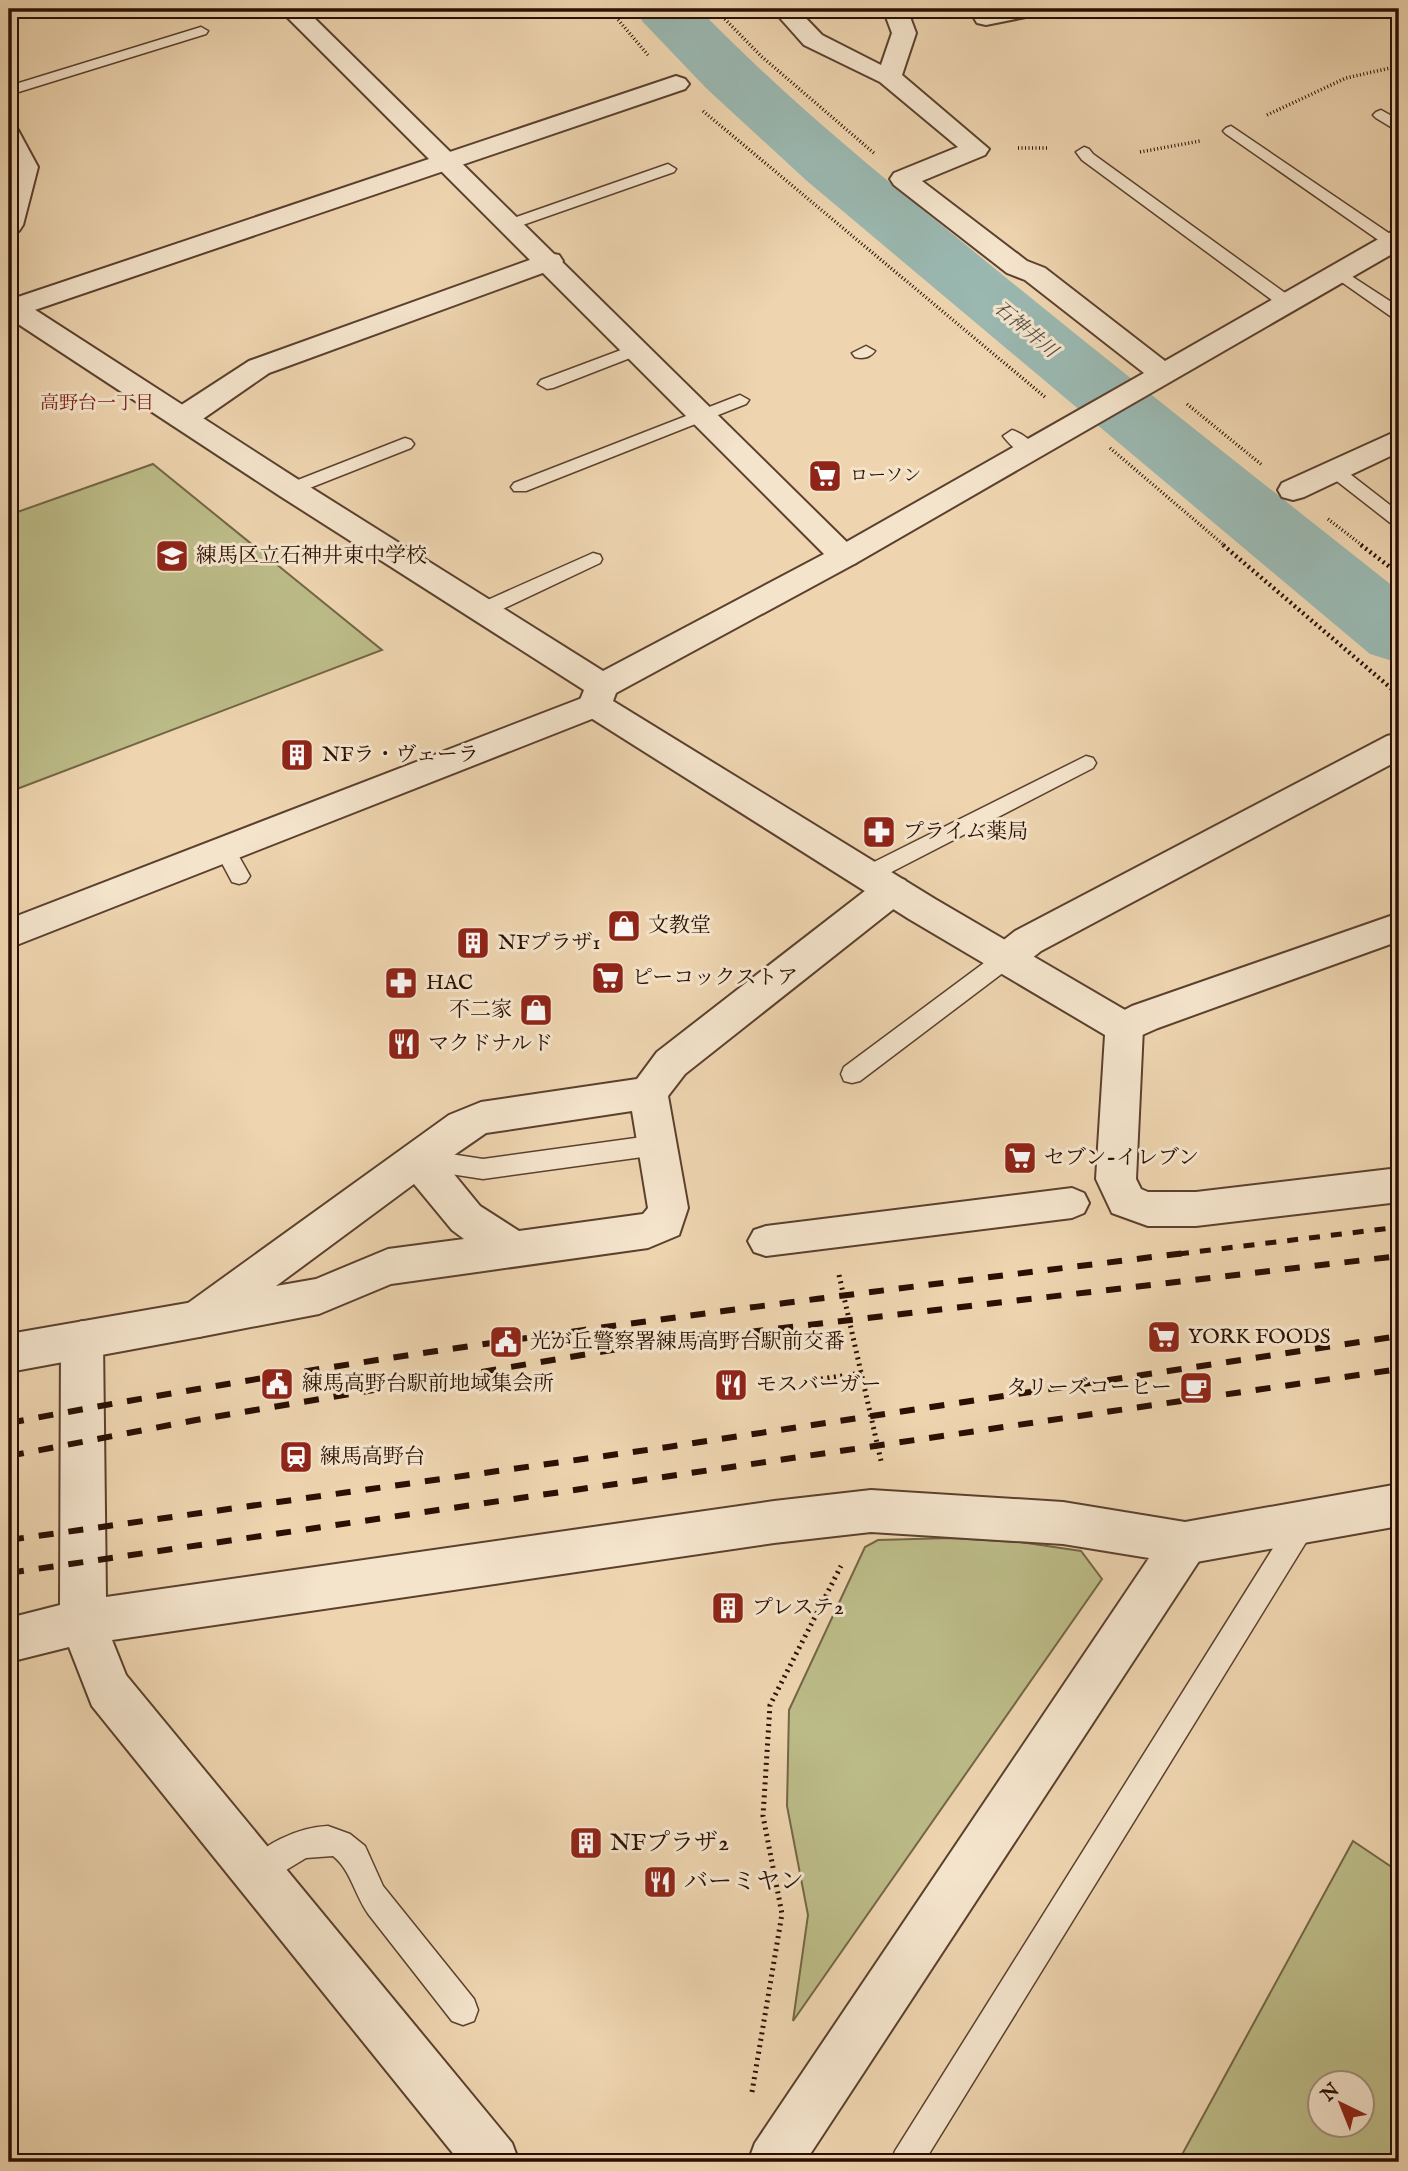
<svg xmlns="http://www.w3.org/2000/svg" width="1408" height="2171" viewBox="0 0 1408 2171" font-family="'IM FELL English','Noto Serif JP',serif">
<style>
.green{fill:#bcbc88;stroke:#736646;stroke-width:2;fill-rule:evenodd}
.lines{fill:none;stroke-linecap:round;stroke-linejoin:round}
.river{fill:#9ab8b1;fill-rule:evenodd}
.service-casing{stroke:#5b402e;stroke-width:3}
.pedestrian-casing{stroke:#5b402e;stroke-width:4}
.minor-casing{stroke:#5b402e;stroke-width:4}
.tertiary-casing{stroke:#5b402e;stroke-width:4}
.path-far2{stroke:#2a0f03;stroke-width:3.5;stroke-dasharray:1 2.5;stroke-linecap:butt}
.path-far1{stroke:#2a0f03;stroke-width:4.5;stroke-dasharray:2 3.5;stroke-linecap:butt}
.path{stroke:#2a0f03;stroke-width:5;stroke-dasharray:2 4.5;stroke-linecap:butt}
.service{fill:#f4e4cc;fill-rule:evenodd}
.pedestrian{fill:#f4e4cc;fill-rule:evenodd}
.minor{fill:#f4e4cc;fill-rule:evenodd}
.tertiary{fill:#f4e4cc;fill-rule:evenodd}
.rail-far1{stroke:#2a0f03;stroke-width:5;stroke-dasharray:11 11;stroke-linecap:butt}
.rail{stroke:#2a0f03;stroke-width:6;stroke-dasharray:15 15;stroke-linecap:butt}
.labels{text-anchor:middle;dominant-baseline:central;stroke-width:6;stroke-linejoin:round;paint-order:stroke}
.far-poi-label{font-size:18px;fill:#2a0f03;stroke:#f4e4cc;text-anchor:start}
.far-water-label{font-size:19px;font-style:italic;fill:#514a40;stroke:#f4e4cc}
.far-neighbourhood-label{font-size:19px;fill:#7a1f14;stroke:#f4e4cc}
.poi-label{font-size:21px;fill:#2a0f03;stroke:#f4e4cc;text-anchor:start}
.near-poi-label{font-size:24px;fill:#2a0f03;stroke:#f4e4cc;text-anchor:start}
</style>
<rect width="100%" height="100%" fill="#eed5b0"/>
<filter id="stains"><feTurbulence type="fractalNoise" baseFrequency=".00286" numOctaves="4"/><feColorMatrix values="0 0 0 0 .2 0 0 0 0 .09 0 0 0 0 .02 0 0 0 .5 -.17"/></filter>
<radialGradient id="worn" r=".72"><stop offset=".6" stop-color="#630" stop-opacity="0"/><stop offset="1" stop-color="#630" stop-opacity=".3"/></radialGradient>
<!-- green -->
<path class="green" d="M153,464l229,186 -373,142v-277z
M951,1538l69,4 61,9 21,28 -309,442 15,-106 -21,-109 2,-96 76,-163 13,-7z
M1353,1841l46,31v290h-221zM1320,2084h42v42h-42z"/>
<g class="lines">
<!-- river -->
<path class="river" d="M634,9h65c86,89 182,167 278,245 139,114 281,225 422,337v72l-29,-9 -563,-473 -101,-93 -63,-66z"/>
<defs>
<path id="service" d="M201,27l7,4 -2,3 -197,61v-9z
M1381,110l18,10v12l-23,-14 -3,-3 3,-3z
M1231,126l168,114v6h-12l-161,-112 -3,-3 3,-3z
M1084,147l5,2 4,5 199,144 2,4 -2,4h-12l-198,-146 -6,-8z
M668,164l8,5 -2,3 -157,55 -6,2 -8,-5 2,-3z
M1339,268l60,39v12l-6,-1 -60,-42 -2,-3 2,-3z
M637,344l9,5 -3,4 -90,35 -6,1 -9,-5 3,-4z
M866,346l9,5c-5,7 -13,8 -20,6l-3,-4z
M740,395l9,5 -3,4 -220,87h-12l-3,-4 3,-4z
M1012,430c10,3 21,12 27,21l-3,4c-13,4 -25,-9 -33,-19z
M405,438l6,2 3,4 -3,4 -114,45 -6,2 -9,-6 3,-4z
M1335,465l6,2 58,45v15l-6,-2 -64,-50 -3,-4 3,-4z
M593,553l7,2 2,4 -2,4 -112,53h-14l-3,-5 3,-5z
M1086,756l7,2 3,5 -3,5 -219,113 -7,2 -7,-2 -4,-6 4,-6z
M225,842l7,2 18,32 -4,6 -7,2 -7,-2 -17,-32 3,-6z
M1004,951l8,3 3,6 -3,6 -152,115 -8,2 -8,-2 -3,-7 3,-7 152,-113z
M657,1135l8,3 4,7 -4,7 -8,3 -174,24 -65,-10 -8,-3 -4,-7 4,-7 8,-3 65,10z
M1304,1510l9,3 4,9 -4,9 -389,631h-33l4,-11 400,-638z
M328,1826l22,8 15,12 18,40 91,113 4,11 -4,11 -11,4 -11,-4 -83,-106c-14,-19 -18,-45 -36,-59l-27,2 -48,29 -10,-4 -4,-10c11,-28 56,-46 84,-47z"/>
<path id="pedestrian" d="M1072,1188l12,5 5,10 -5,10 -12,5 -306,38 -12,-4 -6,-11 6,-11 12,-4z"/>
<path id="minor" d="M772,9h25l25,26 59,30 11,-32 -9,-24h24l9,24 -14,42 87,74 -4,6 -63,26 105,80 18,7 120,93 224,-128 10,-2v19l-543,313 -11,4 -11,-4 -5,-7 5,-7 310,-176 -119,-93 -18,-7 -113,-88 -4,-6 4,-6 64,-26 -78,-65 -76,-37z
M996,9h48l-3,5 -55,11 -9,-2 -3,-5 3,-5z
M676,76l9,3 4,5 -4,5 -662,225 -14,1v-15z
M9,128l9,2 20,37 -15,58 -4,6 -10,2v-55l3,-11 -3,-6z
M549,253l10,2 4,6 -4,6 -290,106 -75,52 -11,2 -11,-2 -4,-7 4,-7 77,-50z
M1399,430v22l-95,45 -11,3 -11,-3 -4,-7 4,-7z
M595,693l12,4 5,8 -5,8 -598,235v-29z
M1399,733v27l-358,191c-17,13 -28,26 -50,19l-5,-10 5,-10 24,-19 372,-195z
M892,876l13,4 5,10 -5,10 -220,174 -17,22 20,112 -9,27 -31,13 -257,36 -72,30 -120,23 -15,-5 -6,-13 6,-13 265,-191 32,-13 156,-23 20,-27 222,-172zM632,1111l16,97 -5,6 -124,17 -39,-25 -36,-44 42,-29zM414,1184l38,46 12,9 -76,10 -72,30 -40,7z
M1399,913v28l-241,87 -34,15 -13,-4 -6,-11 6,-11 21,-11z
M82,1321l15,6 6,13 3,257 668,-96 97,-11 192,12 122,20 16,6 6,15 -6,15 -396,604h-57l7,-19 394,-585 -86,-14 -192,-12 -97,11 -662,97 14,35 386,468 7,19h-59l-368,-456 -23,-59 -60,15v-44l51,-13 1,-265 6,-13z"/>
<path id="tertiary" d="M279,9h26l556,547 -5,7 -240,130 -3,8 322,198 202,118 6,11 -7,151 5,10 7,3h48l203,-24v34l-203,24h-48l-36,-13 -16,-34 9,-144 -196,-116 -326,-206 -5,-8 6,-15 -304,-194 -271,-178v-17l14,1 279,180 301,189 221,-117z
M199,1301l15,5 6,13 -6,13 -15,5 -190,35v-38z
M1399,1484v42l-214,38 -16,-6 -6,-15 6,-15 16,-6z"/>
</defs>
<!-- service casing -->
<use href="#service" class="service-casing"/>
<!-- pedestrian casing -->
<use href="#pedestrian" class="pedestrian-casing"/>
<!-- minor casing -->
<use href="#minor" class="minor-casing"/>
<!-- tertiary casing -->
<use href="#tertiary" class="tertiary-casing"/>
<!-- path-far2 -->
<path class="path-far2" d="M609,9l39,46
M715,9l46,47 114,98
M703,111l342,286
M1267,115l79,-37 53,-12
M1018,148h29
M1140,152l60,-11
M1187,404l75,61
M1110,448l115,98
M1328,519l35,27"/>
<!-- path-far1 -->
<path class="path-far1" d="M1223,545l176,150
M1361,545l38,29"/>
<!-- path -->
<path class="path" d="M839,1275l42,186
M821,1379l41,-6
M752,2092l30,-178 -19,-98 7,-111 71,-139"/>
<!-- service -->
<use href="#service" class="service"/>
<!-- pedestrian -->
<use href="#pedestrian" class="pedestrian"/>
<!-- minor -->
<use href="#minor" class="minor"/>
<!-- tertiary -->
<use href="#tertiary" class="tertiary"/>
<!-- rail-far1 -->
<path class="rail-far1" d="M1178,1254l221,-27"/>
<!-- rail -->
<path class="rail" d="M9,1423c392,-75 788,-122 1184,-171
M9,1456l187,-36 457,-77 746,-87
M9,1540l659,-93 731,-111
M9,1573l1390,-204"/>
</g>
<!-- icons -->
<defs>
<symbol id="supermarket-square" viewBox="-11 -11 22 22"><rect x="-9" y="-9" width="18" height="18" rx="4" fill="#8f2418" stroke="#f4e4cc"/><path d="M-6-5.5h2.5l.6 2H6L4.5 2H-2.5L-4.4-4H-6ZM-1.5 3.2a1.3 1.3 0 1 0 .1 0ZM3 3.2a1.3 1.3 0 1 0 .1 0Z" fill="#fff"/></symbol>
<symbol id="school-square" viewBox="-11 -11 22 22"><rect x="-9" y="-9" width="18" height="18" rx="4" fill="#8f2418" stroke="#f4e4cc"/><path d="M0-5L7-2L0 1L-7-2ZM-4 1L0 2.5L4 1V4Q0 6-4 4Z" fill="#fff"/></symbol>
<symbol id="building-square" viewBox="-11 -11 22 22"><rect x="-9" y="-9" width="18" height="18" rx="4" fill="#8f2418" stroke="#f4e4cc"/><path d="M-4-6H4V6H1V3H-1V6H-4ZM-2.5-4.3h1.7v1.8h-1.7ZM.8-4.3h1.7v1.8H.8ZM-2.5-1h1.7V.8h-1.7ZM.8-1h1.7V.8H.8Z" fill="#fff"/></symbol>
<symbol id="pharmacy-square" viewBox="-11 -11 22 22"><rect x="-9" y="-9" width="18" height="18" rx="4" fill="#8f2418" stroke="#f4e4cc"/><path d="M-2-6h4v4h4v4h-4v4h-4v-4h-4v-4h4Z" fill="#fff"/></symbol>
<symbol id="shop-square" viewBox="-11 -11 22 22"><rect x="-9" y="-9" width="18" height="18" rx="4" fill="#8f2418" stroke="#f4e4cc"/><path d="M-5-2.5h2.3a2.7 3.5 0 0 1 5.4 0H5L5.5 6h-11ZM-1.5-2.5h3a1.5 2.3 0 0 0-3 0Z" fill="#fff"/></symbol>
<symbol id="restaurant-square" viewBox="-11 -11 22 22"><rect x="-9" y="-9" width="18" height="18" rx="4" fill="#8f2418" stroke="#f4e4cc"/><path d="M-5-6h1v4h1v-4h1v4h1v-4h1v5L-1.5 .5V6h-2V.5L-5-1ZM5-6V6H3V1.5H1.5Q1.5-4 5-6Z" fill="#fff"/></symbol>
<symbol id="civic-square" viewBox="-11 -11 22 22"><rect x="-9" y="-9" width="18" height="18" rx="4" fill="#8f2418" stroke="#f4e4cc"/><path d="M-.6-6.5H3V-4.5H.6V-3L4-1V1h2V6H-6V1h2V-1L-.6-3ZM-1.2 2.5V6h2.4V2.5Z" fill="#fff"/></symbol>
<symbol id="cafe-square" viewBox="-11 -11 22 22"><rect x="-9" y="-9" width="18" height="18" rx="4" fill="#8f2418" stroke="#f4e4cc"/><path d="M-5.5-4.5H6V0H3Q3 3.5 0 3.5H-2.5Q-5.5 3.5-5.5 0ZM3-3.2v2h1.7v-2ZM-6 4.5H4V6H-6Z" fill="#fff"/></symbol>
<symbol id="station-square" viewBox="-11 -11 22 22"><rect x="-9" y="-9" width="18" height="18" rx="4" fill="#8f2418" stroke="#f4e4cc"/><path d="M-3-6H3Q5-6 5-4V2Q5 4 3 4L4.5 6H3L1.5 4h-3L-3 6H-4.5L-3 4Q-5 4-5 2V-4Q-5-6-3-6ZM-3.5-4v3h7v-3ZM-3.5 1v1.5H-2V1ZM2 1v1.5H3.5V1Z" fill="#fff"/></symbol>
</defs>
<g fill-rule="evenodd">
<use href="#supermarket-square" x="806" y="457" width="38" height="38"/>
<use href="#school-square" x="153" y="537" width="38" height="38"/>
<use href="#building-square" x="278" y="736" width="38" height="38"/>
<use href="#pharmacy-square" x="860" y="813" width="38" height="38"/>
<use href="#shop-square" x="605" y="907" width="38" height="38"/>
<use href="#building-square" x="454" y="924" width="38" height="38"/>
<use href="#supermarket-square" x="589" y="959" width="38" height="38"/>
<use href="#pharmacy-square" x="382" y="964" width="38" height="38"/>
<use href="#shop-square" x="517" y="991" width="38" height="38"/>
<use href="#restaurant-square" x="385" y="1025" width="38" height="38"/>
<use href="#supermarket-square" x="1001" y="1139" width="38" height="38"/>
<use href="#supermarket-square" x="1145" y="1318" width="38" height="38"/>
<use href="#civic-square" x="487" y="1323" width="38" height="38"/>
<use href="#civic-square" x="258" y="1365" width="38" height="38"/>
<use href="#restaurant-square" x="712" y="1366" width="38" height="38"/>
<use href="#cafe-square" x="1177" y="1369" width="38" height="38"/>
<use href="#station-square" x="277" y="1438" width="38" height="38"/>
<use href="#building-square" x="709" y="1589" width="38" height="38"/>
<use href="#building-square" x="567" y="1824" width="38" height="38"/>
<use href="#restaurant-square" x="641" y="1863" width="38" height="38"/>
</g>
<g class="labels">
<!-- far-poi labels -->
<g class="far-poi-label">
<text x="850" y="476">ローソン</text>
</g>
<!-- far-water labels -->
<g class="far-water-label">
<text transform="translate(1025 330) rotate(40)">石神井川</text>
</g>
<!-- far-neighbourhood labels -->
<g class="far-neighbourhood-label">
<text x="97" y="404">高野台一丁目</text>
</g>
<!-- poi labels -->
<g class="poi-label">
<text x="196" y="556">練馬区立石神井東中学校</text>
<text x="322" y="755">NFラ・ヴェーラ</text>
<text x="903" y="832">プライム薬局</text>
<text x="648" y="926">文教堂</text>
<text x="498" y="943">NFプラザ1</text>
<text x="632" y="978">ピーコックストア</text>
<text x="426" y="983">HAC</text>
<text x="512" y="1010" text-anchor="end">不二家</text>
<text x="428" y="1044">マクドナルド</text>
<text x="1044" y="1158">セブン-イレブン</text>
<text x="1188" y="1337">YORK FOODS</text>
<text x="530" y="1342">光が丘警察署練馬高野台駅前交番</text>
<text x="302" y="1384">練馬高野台駅前地域集会所</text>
<text x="756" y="1385">モスバーガー</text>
<text x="1172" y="1388" text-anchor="end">タリーズコーヒー</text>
<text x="320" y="1457">練馬高野台</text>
<text x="752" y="1608">プレステ2</text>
</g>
<!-- near-poi labels -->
<g class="near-poi-label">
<text x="610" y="1843">NFプラザ2</text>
<text x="684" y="1882">バーミヤン</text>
</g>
</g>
<!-- margin -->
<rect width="1408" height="2171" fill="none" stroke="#eed5b0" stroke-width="35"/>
<rect x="10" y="10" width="1387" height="2150" fill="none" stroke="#2a0f03" stroke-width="3.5"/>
<rect x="18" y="18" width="1373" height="2136" fill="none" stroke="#2a0f03" stroke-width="2"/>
<!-- north arrow -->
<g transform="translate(1341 2104) rotate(317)"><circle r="33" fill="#f4e4cc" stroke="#a38f7c" stroke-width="2"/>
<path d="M0-5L12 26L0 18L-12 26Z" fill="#8f2418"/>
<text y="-10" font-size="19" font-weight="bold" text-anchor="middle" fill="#2a0f03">N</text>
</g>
<rect width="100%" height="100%" filter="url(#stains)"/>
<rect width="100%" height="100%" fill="url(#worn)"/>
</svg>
